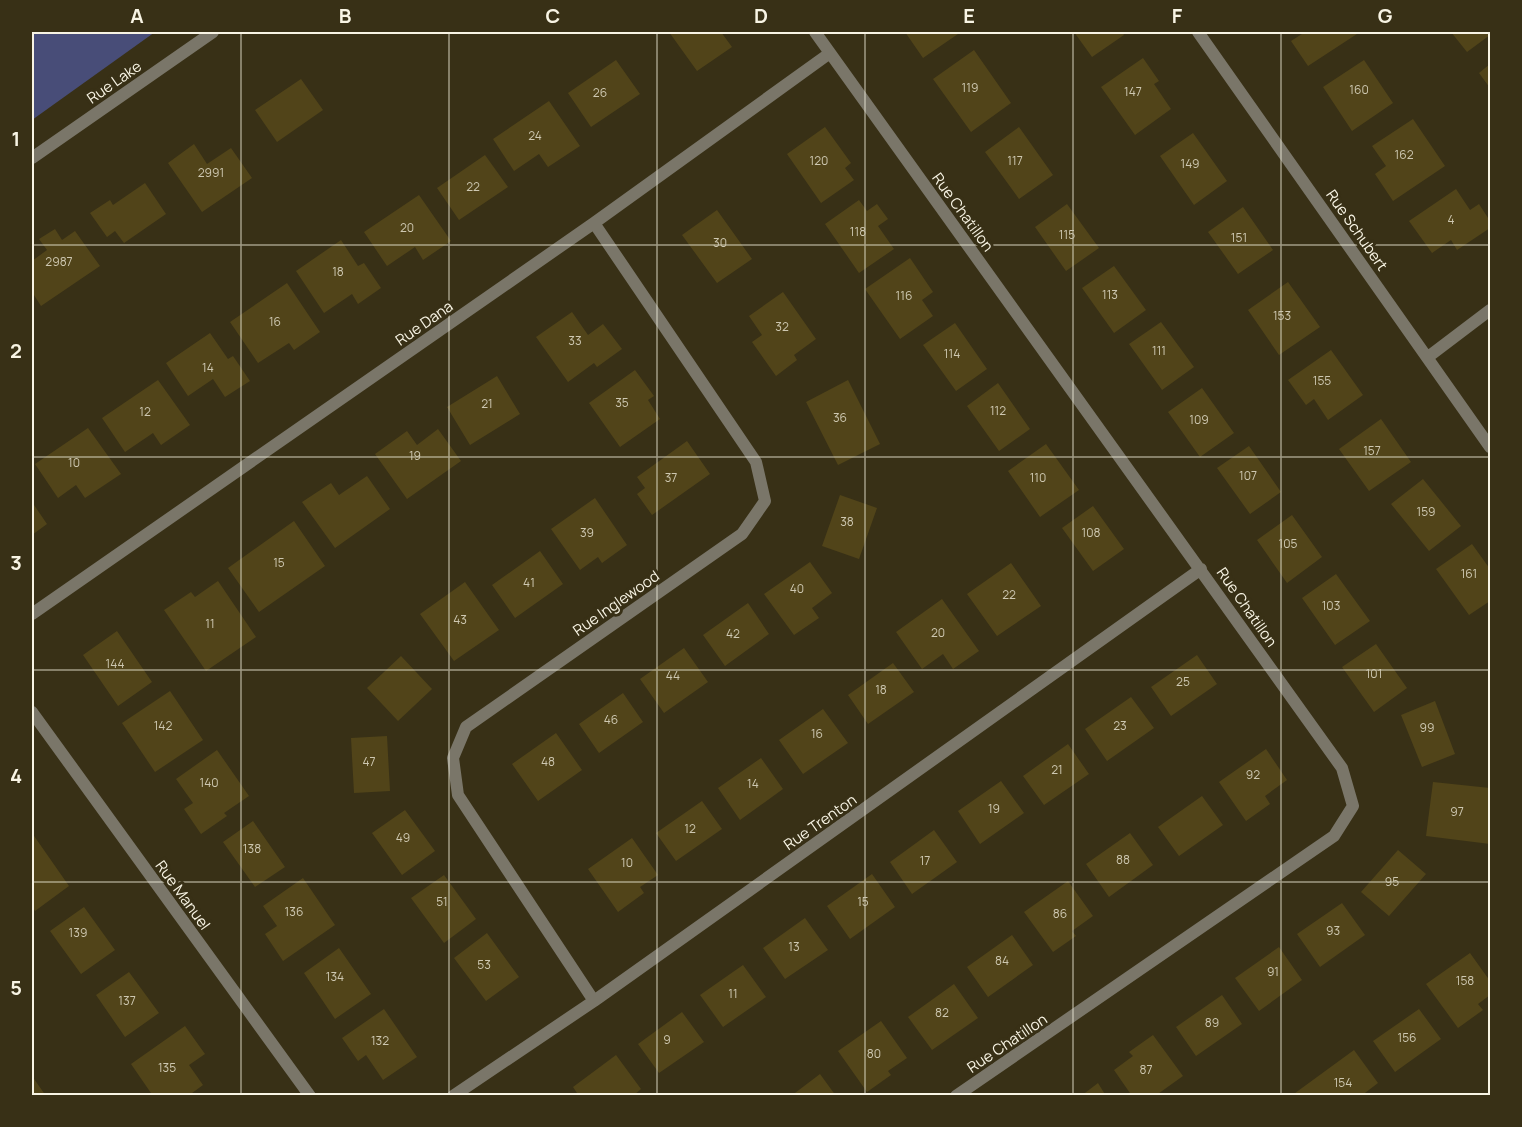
<svg xmlns="http://www.w3.org/2000/svg" width="1522" height="1127" viewBox="0 0 1522 1127" font-family="Manrope,sans-serif">
<style>
.green{fill:#484d78}
.building{fill:#514419}
.lines{fill:none;stroke-linecap:round;stroke-linejoin:round}
.minor{stroke:#7a7669;stroke-width:12}
.tertiary{stroke:#7a7669;stroke-width:12}
.grid{fill:none;stroke:#f8f4e4;stroke-width:1.5;stroke-opacity:0.55}
.labels{text-anchor:middle;dominant-baseline:central;stroke-width:6;stroke-linejoin:round;paint-order:stroke}
.number-label{font-size:12px;fill:#cec8b1}
.street-label{font-size:15px;fill:#f8f4e4;stroke:#383016}
.neatline{fill:none;stroke:#f8f4e4;stroke-width:2}
.grid-label{font-size:20px;text-anchor:middle;font-weight:bold;fill:#f8f4e4}
</style>
<rect width="100%" height="100%" fill="#383016"/>
<!-- green -->
<path class="green" d="M32,32h123l-123,88z"/>
<!-- building -->
<path class="building" d="M669,32h52l11,15 -35,24z
M905,32h51l2,2 -35,24z
M1074,32h48l2,3 -32,22z
M1305,32h55l-52,34 -17,-25z
M1451,32h39v3l-23,17z
M974,50l37,53 -40,29 -38,-53z
M1143,58l16,23 -5,3 17,25 -36,26 -34,-48z
M616,60l24,34 -49,33 -23,-34z
M1364,60l29,43 -41,28 -29,-44z
M1490,64v24l-11,-15z
M301,79l22,31 -46,32 -22,-32z
M549,101l31,45 -32,21 -9,-13 -25,17 -21,-32z
M1413,119l32,47 -52,35 -18,-27 11,-8 -14,-20z
M825,127l26,36 -6,5 9,12 -33,23 -34,-49z
M1019,127l34,48 -34,24 -34,-47z
M1193,133l34,48 -33,24 -34,-49z
M194,144l13,20 24,-16 21,30 -50,34 -34,-49z
M485,155l23,32 -49,33 -22,-32z
M145,183l21,31 -42,29 -9,-12 -8,6 -17,-24 20,-13 3,5z
M1456,189l14,21 9,-6 11,17v7l-33,22 -6,-10 -19,13 -23,-32z
M419,195l32,46 -28,19 -8,-13 -28,19 -23,-34z
M859,200l8,11 10,-7 11,15 -10,7 16,23 -35,24 -34,-49z
M1067,204l32,44 -33,23 -31,-44z
M1243,207l30,43 -35,24 -30,-42z
M717,210l35,49 -35,24 -35,-48z
M55,229l7,11 13,-9 25,35 -59,40 -9,-14v-31l15,-11 -8,-11z
M341,240l17,26 6,-3 17,25 -23,16 -6,-10 -28,19 -28,-42z
M910,258l23,34 -11,8 11,16 -33,23 -35,-50z
M1114,266l32,44 -32,23 -32,-45z
M1288,282l32,45 -41,28 -31,-45z
M287,283l33,49 -26,18 -5,-7 -31,20 -28,-41z
M783,292l33,47 -22,16 3,5 -21,16 -24,-34 10,-7 -13,-19z
M572,312l16,23 15,-11 19,25 -25,18 -3,-4 -26,19 -32,-45z
M1161,322l33,45 -32,23 -33,-46z
M955,323l32,46 -31,22 -33,-46z
M210,333l18,26 5,-3 17,25 -25,16 -12,-18 -25,17 -22,-33z
M1331,350l32,45 -35,25 -14,-21 -8,6 -18,-25z
M635,370l19,26 -6,4 12,19 -40,28 -31,-44z
M497,376l23,38 -50,31 -23,-38z
M158,380l32,45 -29,20 -8,-12 -28,19 -23,-34z
M848,380l32,64 -42,21 -32,-63z
M998,383l32,46 -31,22 -32,-45z
M1202,388l32,45 -34,24 -32,-45z
M1381,419l30,43 -42,29 -30,-42z
M88,428l33,46 -36,24 -9,-13 -18,13 -23,-34z
M438,429l23,32 -54,38 -32,-45 32,-23 10,14z
M687,441l23,33 -58,41 -15,-21 8,-6 -8,-11z
M1046,444l33,46 -39,27 -32,-46z
M1249,446l32,46 -31,22 -33,-46z
M367,476l23,33 -55,39 -33,-46 29,-19 8,12z
M1423,479l38,47 -32,25 -38,-47z
M840,495l37,13 -18,51 -37,-13z
M595,498l32,47 -25,18 -4,-6 -18,13 -29,-41z
M32,502l15,22 -15,11z
M1093,506l31,43 -31,22 -31,-43z
M1292,515l30,42 -35,26 -30,-43z
M294,521l31,45 -66,46 -31,-44z
M1472,544l18,25v32l-21,14 -33,-46z
M540,551l23,33 -48,34 -23,-33z
M810,562l22,31 -20,15 7,10 -25,17 -30,-41z
M1011,563l30,43 -44,30 -30,-42z
M1336,574l34,47 -35,24 -33,-47z
M218,581l38,56 -50,34 -42,-61 27,-18 4,5z
M465,582l34,48 -45,31 -34,-47z
M942,599l37,52 -26,18 -10,-15 -21,15 -26,-37z
M748,603l21,31 -44,32 -22,-31z
M117,631l35,51 -34,24 -35,-51z
M1376,644l31,44 -33,24 -32,-45z
M684,648l24,34 -44,31 -24,-34z
M1197,655l20,29 -46,32 -20,-29z
M401,656l31,33 -34,32 -31,-33z
M893,663l21,29 -46,32 -20,-29z
M170,691l33,49 -48,32 -33,-49z
M623,693l20,29 -44,31 -20,-29z
M1131,697l23,31 -47,33 -22,-32z
M1435,701l20,53 -33,13 -21,-52z
M823,709l25,34 -45,31 -24,-34z
M556,733l26,37 -44,31 -26,-37z
M387,736l3,55 -36,2 -3,-55z
M1068,744l21,30 -45,31 -21,-29z
M1266,749l21,31 -22,16 5,8 -24,17 -27,-39z
M217,750l32,46 -25,17 3,3 -26,18 -17,-25 9,-6 -17,-24z
M761,758l22,31 -43,31 -22,-32z
M1001,781l23,32 -44,31 -22,-33z
M1433,782l57,6v56l-64,-8z
M1202,796l21,29 -44,31 -21,-29z
M702,801l20,28 -46,32 -20,-28z
M405,810l30,41 -33,24 -30,-42z
M253,821l32,46 -30,20 -32,-45z
M934,830l23,32 -45,32 -22,-32z
M32,833l37,53 -34,25 -3,-5z
M1130,833l23,32 -44,32 -23,-33z
M632,838l26,37 -18,12 4,6 -26,19 -30,-43z
M1398,850l28,24 -37,42 -28,-24z
M872,874l23,33 -45,32 -23,-33z
M444,875l32,44 -32,24 -33,-45z
M303,878l32,47 -52,36 -18,-27 12,-8 -14,-20z
M1068,881l25,35 -21,15 4,5 -23,16 -29,-40z
M1342,903l23,32 -45,32 -23,-33z
M84,907l31,43 -34,24 -31,-43z
M805,918l23,32 -43,29 -22,-31z
M487,933l32,44 -33,24 -32,-43z
M1012,935l21,30 -45,32 -21,-30z
M1279,947l23,33 -43,31 -24,-33z
M339,948l32,46 -36,25 -31,-46z
M1470,953l20,28v14l-12,9 5,6 -25,18 -32,-44z
M743,965l23,32 -43,30 -23,-32z
M129,972l30,41 -34,24 -29,-42z
M954,984l24,34 -46,32 -24,-33z
M1222,995l20,29 -46,32 -20,-29z
M384,1009l33,48 -34,23 -17,-25 -8,6 -16,-23z
M1419,1009l22,30 -46,33 -22,-31z
M682,1012l22,30 -45,31 -21,-29z
M881,1021l26,37 -19,13 3,4 -24,17 -29,-41z
M185,1026l20,28 -16,11 14,20 -15,11h-35l-22,-32z
M1153,1035l30,41 -28,20h-23l-18,-26 19,-14 -4,-4z
M1354,1050l24,33 -17,13h-70z
M616,1055l25,34 -8,7h-54l-6,-9z
M820,1074l16,22h-45z
M32,1076l14,20h-14z
M1098,1083l8,13h-25z"/>
<g class="lines">
<!-- minor -->
<path class="minor" d="M815,32l527,736 11,38 -19,30 -378,260
M1198,32l292,415
M1428,357l62,-47
M32,614l562,-391 236,-170
M32,712l278,384
M594,1001l-136,-206 -5,-37 13,-31 276,-193 23,-33 -9,-39 -162,-239
M453,1096l141,-95 607,-432"/>
<!-- tertiary -->
<path class="tertiary" d="M32,158l181,-126"/>
</g>
<!-- grid -->
<path class="grid" d="M241,32v1064M449,32v1064M657,32v1064M865,32v1064M1073,32v1064M1281,32v1064M32,245h1458M32,457h1458M32,670h1458M32,882h1458"/>
<g class="labels">
<!-- number labels -->
<g class="number-label">
<text x="970" y="87">119</text>
<text x="1359" y="89">160</text>
<text x="1133" y="91">147</text>
<text x="600" y="92">26</text>
<text x="535" y="135">24</text>
<text x="1404" y="154">162</text>
<text x="819" y="160">120</text>
<text x="1015" y="160">117</text>
<text x="1190" y="163">149</text>
<text x="211" y="172">2991</text>
<text x="473" y="186">22</text>
<text x="1451" y="219">4</text>
<text x="407" y="227">20</text>
<text x="858" y="231">118</text>
<text x="1067" y="234">115</text>
<text x="1239" y="237">151</text>
<text x="720" y="242">30</text>
<text x="59" y="261">2987</text>
<text x="338" y="271">18</text>
<text x="1110" y="294">113</text>
<text x="904" y="295">116</text>
<text x="1282" y="315">153</text>
<text x="275" y="321">16</text>
<text x="782" y="326">32</text>
<text x="575" y="340">33</text>
<text x="1159" y="350">111</text>
<text x="952" y="353">114</text>
<text x="208" y="367">14</text>
<text x="1322" y="380">155</text>
<text x="622" y="402">35</text>
<text x="487" y="403">21</text>
<text x="998" y="410">112</text>
<text x="145" y="411">12</text>
<text x="840" y="417">36</text>
<text x="1199" y="419">109</text>
<text x="1372" y="450">157</text>
<text x="415" y="455">19</text>
<text x="74" y="462">10</text>
<text x="1248" y="475">107</text>
<text x="671" y="477">37</text>
<text x="1038" y="477">110</text>
<text x="1426" y="511">159</text>
<text x="847" y="521">38</text>
<text x="587" y="532">39</text>
<text x="1091" y="532">108</text>
<text x="1288" y="543">105</text>
<text x="279" y="562">15</text>
<text x="1469" y="573">161</text>
<text x="529" y="582">41</text>
<text x="797" y="588">40</text>
<text x="1009" y="594">22</text>
<text x="1331" y="605">103</text>
<text x="460" y="619">43</text>
<text x="210" y="623">11</text>
<text x="938" y="632">20</text>
<text x="733" y="633">42</text>
<text x="115" y="663">144</text>
<text x="1374" y="673">101</text>
<text x="673" y="675">44</text>
<text x="1183" y="681">25</text>
<text x="881" y="689">18</text>
<text x="611" y="719">46</text>
<text x="163" y="725">142</text>
<text x="1120" y="725">23</text>
<text x="1427" y="727">99</text>
<text x="817" y="733">16</text>
<text x="369" y="761">47</text>
<text x="548" y="761">48</text>
<text x="1057" y="769">21</text>
<text x="1253" y="774">92</text>
<text x="209" y="782">140</text>
<text x="753" y="783">14</text>
<text x="994" y="808">19</text>
<text x="1457" y="811">97</text>
<text x="690" y="828">12</text>
<text x="403" y="837">49</text>
<text x="252" y="848">138</text>
<text x="1123" y="859">88</text>
<text x="925" y="860">17</text>
<text x="627" y="862">10</text>
<text x="1392" y="881">95</text>
<text x="442" y="901">51</text>
<text x="863" y="901">15</text>
<text x="294" y="911">136</text>
<text x="1060" y="913">86</text>
<text x="1333" y="930">93</text>
<text x="78" y="932">139</text>
<text x="794" y="946">13</text>
<text x="1002" y="960">84</text>
<text x="484" y="964">53</text>
<text x="1273" y="971">91</text>
<text x="335" y="976">134</text>
<text x="1465" y="980">158</text>
<text x="733" y="993">11</text>
<text x="127" y="1000">137</text>
<text x="942" y="1012">82</text>
<text x="1212" y="1022">89</text>
<text x="1407" y="1037">156</text>
<text x="667" y="1039">9</text>
<text x="380" y="1040">132</text>
<text x="874" y="1053">80</text>
<text x="167" y="1067">135</text>
<text x="1146" y="1069">87</text>
<text x="1343" y="1082">154</text>
</g>
<!-- street labels -->
<g class="street-label">
<text transform="translate(114 82) rotate(-35)">Rue Lake</text>
<text transform="translate(963 212) rotate(54)">Rue Chatillon</text>
<text transform="translate(1357 230) rotate(55)">Rue Schubert</text>
<text transform="translate(424 323) rotate(-35)">Rue Dana</text>
<text transform="translate(616 603) rotate(-35)">Rue Inglewood</text>
<text transform="translate(1247 607) rotate(55)">Rue Chatillon</text>
<text transform="translate(820 822) rotate(-35)">Rue Trenton</text>
<text transform="translate(183 895) rotate(54)">Rue Manuel</text>
<text transform="translate(1007 1043) rotate(-34)">Rue Chatillon</text>
</g>
</g>
<!-- border -->
<rect width="1522" height="1127" fill="none" stroke="#383016" stroke-width="66"/>
<rect x="33" y="33" width="1456" height="1061" class="neatline"/>
<g class="grid-label">
<text x="137" y="23">A</text>
<text x="345" y="23">B</text>
<text x="553" y="23">C</text>
<text x="761" y="23">D</text>
<text x="969" y="23">E</text>
<text x="1177" y="23">F</text>
<text x="1385" y="23">G</text>
<text x="16" y="146">1</text>
<text x="16" y="358">2</text>
<text x="16" y="570">3</text>
<text x="16" y="783">4</text>
<text x="16" y="995">5</text>
</g>
</svg>
